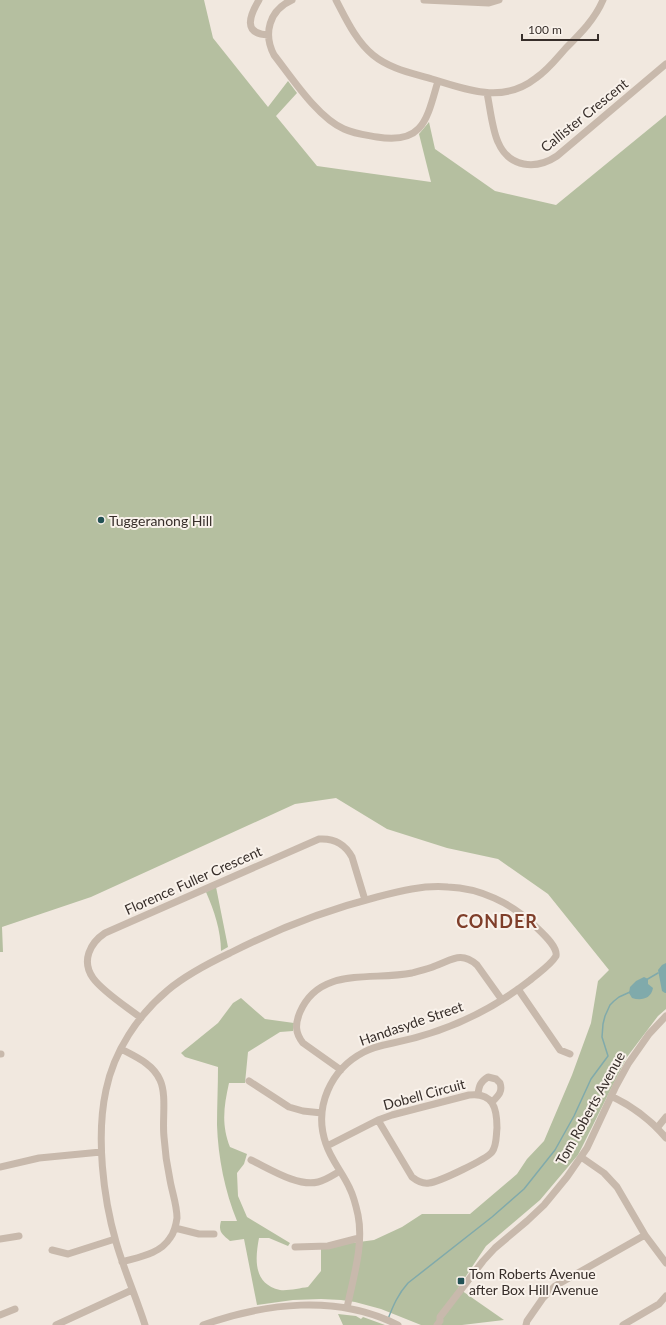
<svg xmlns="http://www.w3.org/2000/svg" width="666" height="1325" viewBox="0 0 666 1325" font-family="Lato,sans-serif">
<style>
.green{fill:#b5bfa0}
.water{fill:#80aaab}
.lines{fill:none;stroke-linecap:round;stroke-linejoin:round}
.stream{stroke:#80aaab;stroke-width:1.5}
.minor{stroke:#c8b9ac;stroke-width:7}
.poi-dot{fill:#235255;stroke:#f9f2eb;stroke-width:1.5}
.labels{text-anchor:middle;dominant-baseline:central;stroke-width:4;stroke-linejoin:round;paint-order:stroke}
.street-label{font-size:14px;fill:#372e2a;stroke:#f9f2eb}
.poi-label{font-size:14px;fill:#372e2a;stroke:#f9f2eb;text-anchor:start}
.district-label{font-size:18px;font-weight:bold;letter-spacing:1px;fill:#7f3e2a;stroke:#f9f2eb}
</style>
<rect width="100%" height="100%" fill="#f1e8df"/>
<!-- green -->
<path class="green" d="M0,0h204l9,38 55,69 20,-26 9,12 -21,23 41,50 114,16 -12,-48 10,-12 6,27 60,42 61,14 110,-90v894l-8,7 -31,41 -49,98 -38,45 -54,46 -28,42 46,32 -42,5h-41l-40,-16 -26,-7 -14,-2 -20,-1 -28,1 -36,5 -13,-66 -14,2c-8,-7 -12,-9 -9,-20h16c-12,-29 -19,-64 -20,-96 0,-19 1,-39 1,-58l-33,-10 -4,-4 37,-30 15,-20 8,-5 24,21 29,4 -1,8 -13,1 -32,20 -3,31h-16c-5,23 -8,41 1,64l17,7 -3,10 -7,9 1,23 9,21 43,26 -2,3 -19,-8h-10c-4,21 -6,46 21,52 8,1 20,-2 28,-3l13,-16v-24l53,-7 28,-13 20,-13h48l47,-40 10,-15 17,-18 28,-66 19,-52 7,-42 11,-11 -61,-76 -50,-35 -51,-11 -60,-19 -51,-31 -41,6 -204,93 -89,30 1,25h-3z
M216,887l12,60 -7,4c0,-20 -7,-41 -15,-59z
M338,1314l18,2 5,3 2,-2 22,8h-42z"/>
<!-- water -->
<path class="water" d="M666,963v30h-1l-3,-2 -4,-21 4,-5z
M644,977l4,2v5l5,4c-2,11 -12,13 -21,10l-3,-5 1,-6 6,-6z"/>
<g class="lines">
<!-- stream -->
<path class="stream" d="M646,980l12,-7
M388,1319c5,-13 10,-25 20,-36l84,-66 32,-28 31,-39 19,-34 17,-37 17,-23 -6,-19 1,-13 2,-8 5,-11 4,-4 5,-4 11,-5"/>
<!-- minor -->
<path class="minor" d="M259,0c-9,15 -17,34 9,35
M292,0c-23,10 -29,34 -18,55 18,23 44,63 70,74 11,5 22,6 33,8 47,8 50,-19 61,-56
M336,0c10,19 20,41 37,55 17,14 39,18 59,24 36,11 71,25 104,-1 12,-8 21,-20 30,-30 15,-15 29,-29 37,-48
M424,0l65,3 10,-3
M487,93c3,14 5,36 11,49 11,26 38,28 59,14l109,-92
M518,989l42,61 10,4
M141,1018c-14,-11 -38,-26 -48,-40 -12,-17 -3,-35 12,-45l214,-94c15,-1 26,5 33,18l13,43
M121,1049c15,8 32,15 39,31 7,15 2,40 4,57 1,15 3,29 6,43 2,12 7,25 7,38 -1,7 -3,15 -7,20 -10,16 -31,19 -48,24
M0,1054h1
M341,1070l-38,-27c-8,-10 -8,-19 -3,-31 20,-46 72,-31 112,-39 7,-2 16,-4 23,-7 17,-6 26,-15 42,-1l25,35
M249,1081l40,26 14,4 19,2
M478,1094c1,-8 2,-12 10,-17l8,2 4,4c3,9 -2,13 -8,19
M611,1096c21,10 40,24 55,42
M657,1128l9,-11
M327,1146l51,-26 34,57c5,4 10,7 17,6 10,-1 58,-24 63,-31 5,-7 4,-16 5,-24 0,-20 -4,-36 -28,-33l-77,20 -14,5
M581,1157l23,16 13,14 28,48 21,28
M251,1160c19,9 47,27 67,22 8,-2 15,-7 22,-11
M0,1167l39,-9 62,-6
M175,1228l24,6h15
M0,1239l19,-3
M295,1247l33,-1 31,-8
M52,1250l16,4 47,-15
M0,1315l15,-6
M56,1325l76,-35
M145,1325c-9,-28 -21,-55 -29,-83 -13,-45 -20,-106 -10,-152 8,-39 32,-75 62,-100 19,-16 41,-27 62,-37 47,-24 96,-43 147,-56 23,-6 46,-12 71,-10 32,1 63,16 86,38 7,7 24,21 22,31 -6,10 -18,17 -27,25 -40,31 -86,52 -136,62 -10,2 -20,4 -29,9 -33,17 -51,55 -38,92 5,16 17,29 24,45 4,8 6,17 8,26 6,30 -5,63 -11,93
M203,1325c62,-22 134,-31 195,0
M437,1325l3,-4v-4l43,-56 12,-13 32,-27 17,-16 23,-28 20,-29 29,-62 12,-22 21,-30 17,-18
M526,1325l1,-4 16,-23 12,-12 90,-51
M623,1325l36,-21 7,-8"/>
</g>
<!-- markers -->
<g class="poi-dot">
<circle cx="101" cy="520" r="4"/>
<rect x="457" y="1277" width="8" height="8" rx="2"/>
</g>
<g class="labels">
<!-- street labels -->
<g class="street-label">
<text transform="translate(584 115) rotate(-39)">Callister Crescent</text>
<text transform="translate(193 880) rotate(-24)">Florence Fuller Crescent</text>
<text transform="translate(411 1023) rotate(-19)">Handasyde Street</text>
<text transform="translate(424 1094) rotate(-15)">Dobell Circuit</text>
<text transform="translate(590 1108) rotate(-61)">Tom Roberts Avenue</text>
</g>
<!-- poi labels -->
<g class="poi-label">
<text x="109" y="520">Tuggeranong Hill</text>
<text x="469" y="1273">Tom Roberts Avenue<tspan x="469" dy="16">after Box Hill Avenue</tspan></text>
</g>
<!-- district labels -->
<g class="district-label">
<text x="497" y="921">CONDER</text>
</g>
</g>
<!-- scale -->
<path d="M522 34v6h76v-6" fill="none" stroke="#372e2a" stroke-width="2"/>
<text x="528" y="34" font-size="12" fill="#372e2a" stroke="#f9f2eb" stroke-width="3" paint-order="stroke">100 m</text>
</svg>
